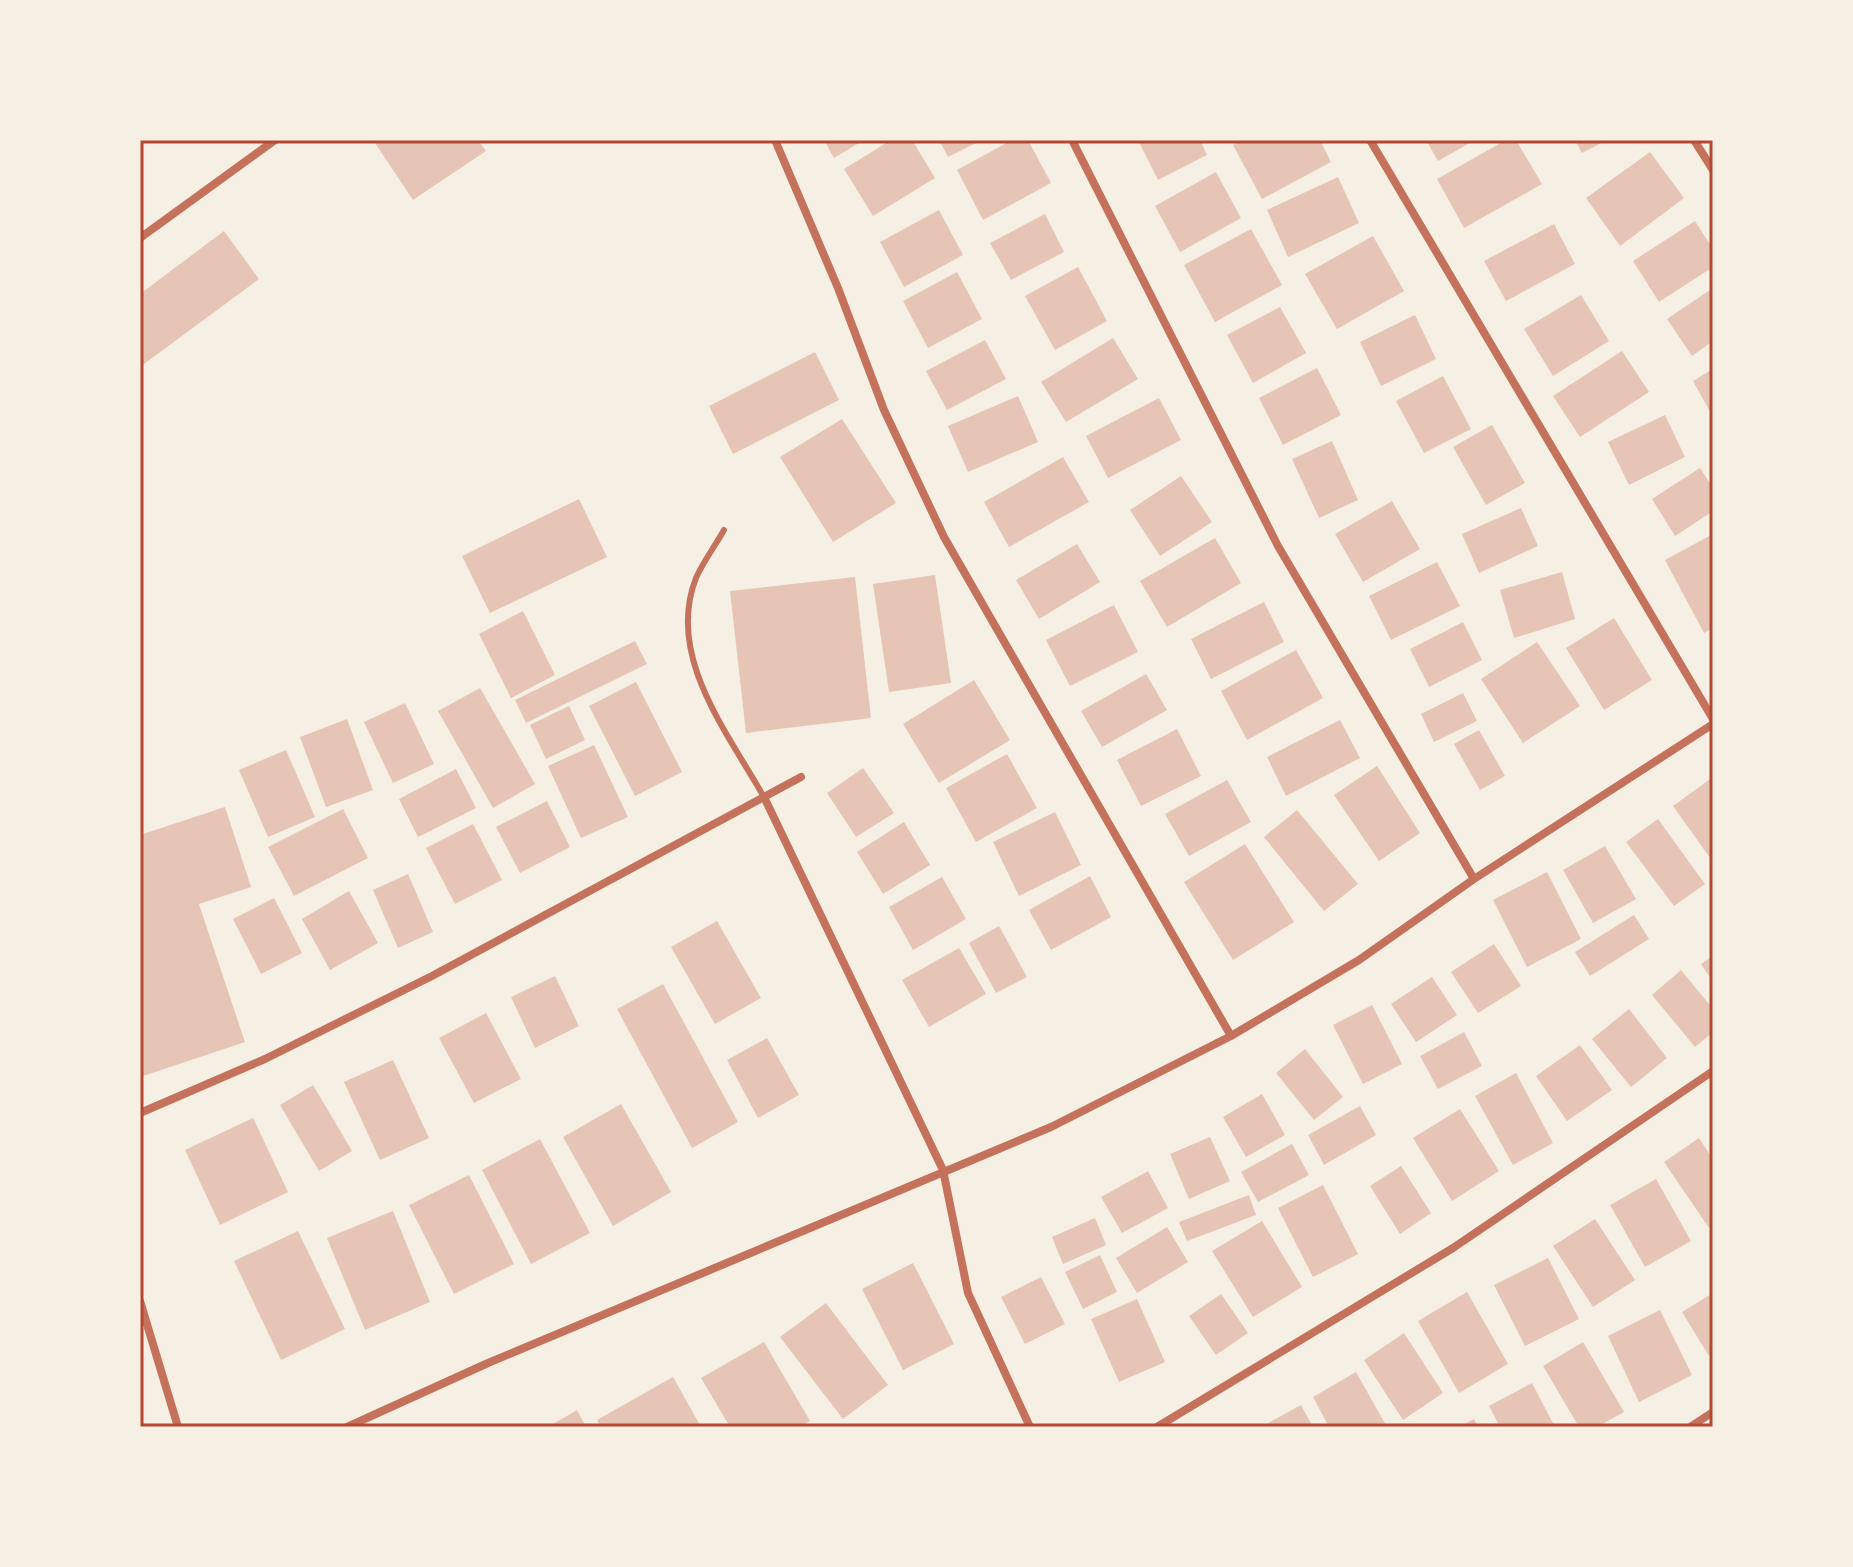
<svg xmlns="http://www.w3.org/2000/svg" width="1853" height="1567" viewBox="0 0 1853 1567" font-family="Helvetica,sans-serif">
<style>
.building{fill:#e6c5b7}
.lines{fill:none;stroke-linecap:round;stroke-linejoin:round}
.service{stroke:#c5725c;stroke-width:6}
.minor{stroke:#c5725c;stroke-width:8}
.neatline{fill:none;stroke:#b5482f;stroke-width:3}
</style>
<rect width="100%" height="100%" fill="#f6efe4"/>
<!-- building -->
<path class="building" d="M373,140h105l8,11 -73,49z
M824,140h40l-30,18z
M891,140h21l23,38 -62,38 -29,-47z
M939,140h43l-34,17z
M1012,140h16l23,43 -68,37 -26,-50z
M1138,140h62l7,15 -49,25z
M1242,140h78l11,22 -69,37 -29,-54z
M1426,140h49l-37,21z
M1506,140h10l26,44 -78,44 -27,-49z
M1575,140h32l-25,13z
M1650,152l34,46 -64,48 -34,-48z
M1216,172l25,46 -61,34 -25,-46z
M1338,177l21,46 -71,34 -21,-47z
M939,210l24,45 -59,32 -24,-45z
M1045,214l19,38 -53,28 -21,-37z
M1695,221l18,28v18l-54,35 -26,-41z
M1554,224l21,40 -69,37 -22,-40z
M1251,229l31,56 -67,37 -31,-57z
M224,231l35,48 -119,88v-73z
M1373,236l31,55 -67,38 -32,-55z
M1078,267l29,54 -52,29 -30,-54z
M957,272l25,47 -54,29 -25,-47z
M1713,288v53l-21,15 -25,-37z
M1581,295l28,46 -56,35 -29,-47z
M1280,307l26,46 -53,30 -26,-48z
M1415,315l21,44 -55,27 -21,-44z
M1113,338l25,41 -72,43 -25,-40z
M985,340l21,39 -59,31 -21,-39z
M1622,351l27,41 -69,45 -27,-41z
M815,352l24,48 -106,54 -24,-48z
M1317,368l24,47 -58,30 -24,-47z
M1713,369v48l-20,-36z
M1443,376l28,53 -47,24 -28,-52z
M1018,396l20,46 -70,30 -20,-46z
M1159,398l22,42 -73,38 -22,-42z
M1665,415l20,42 -56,28 -21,-43z
M842,419l54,84 -63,39 -53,-85z
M1492,425l33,58 -39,22 -33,-58z
M1332,441l26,59 -39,18 -27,-59z
M1063,457l26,45 -80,45 -25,-45z
M1700,468l13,20v23l-38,25 -23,-37z
M1181,476l31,46 -52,34 -30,-46z
M579,499l28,58 -117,56 -28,-57z
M1392,501l28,48 -57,33 -28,-48z
M1521,508l17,38 -59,27 -17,-39z
M1713,534v94l-9,5 -39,-73z
M1215,538l26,45 -74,44 -27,-46z
M1077,544l23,38 -61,37 -23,-39z
M1437,562l23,44 -69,34 -22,-44z
M1562,572l13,47 -61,19 -14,-48z
M935,575l16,108 -62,9 -16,-108z
M855,577l16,141 -125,15 -16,-142z
M1264,602l20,40 -73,37 -20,-40z
M1114,605l24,47 -68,34 -24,-46z
M523,611l32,64 -44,23 -32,-64z
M1614,618l38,62 -48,30 -38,-62z
M1463,622l19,38 -53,27 -19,-38z
M635,641l12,23 -121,59 -11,-23z
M1537,642l43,64 -57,37 -42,-64z
M1296,650l27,48 -76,42 -26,-49z
M1146,674l21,36 -65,37 -21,-36z
M974,680l36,60 -71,43 -36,-59z
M636,682l46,90 -47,24 -46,-90z
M480,688l55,96 -42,24 -55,-97z
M1463,693l14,28 -43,21 -13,-28z
M405,703l29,61 -41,19 -29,-61z
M569,706l16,34 -39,19 -16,-34z
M347,719l26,71 -47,17 -26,-70z
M1340,720l20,38 -74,38 -19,-39z
M1177,729l24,47 -60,30 -24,-46z
M1479,730l26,46 -25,14 -26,-46z
M594,745l34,72 -47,21 -33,-72z
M286,750l29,67 -47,20 -29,-67z
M1007,754l30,54 -61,34 -30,-54z
M1377,766l43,67 -41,28 -45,-66z
M863,768l31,45 -38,24 -29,-44z
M456,769l20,39 -58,29 -19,-38z
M1713,777v85l-40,-56z
M1227,780l24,42 -62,34 -24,-42z
M547,801l23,46 -50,26 -24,-46z
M225,807l26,80 -52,17 46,138 -105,35v-242z
M343,809l25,49 -74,38 -26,-49z
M1297,810l61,74 -34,27 -60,-74z
M1055,812l26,53 -62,31 -26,-54z
M1658,819l47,65 -31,22 -48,-64z
M904,822l26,43 -47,29 -26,-42z
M473,824l29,56 -47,24 -29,-56z
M1245,844l49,78 -61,38 -49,-78z
M1605,846l31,53 -43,24 -30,-53z
M1547,872l34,67 -54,28 -34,-67z
M408,874l25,58 -35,16 -25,-58z
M1090,876l21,41 -60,33 -22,-40z
M942,877l24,42 -53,31 -24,-43z
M349,891l29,52 -48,27 -28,-51z
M274,898l28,55 -41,21 -28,-55z
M1634,915l15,24 -59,37 -15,-24z
M717,921l44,77 -46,26 -44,-77z
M999,926l28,51 -31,16 -27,-50z
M1494,944l27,42 -43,27 -27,-41z
M959,948l27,46 -57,33 -27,-47z
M1713,956v26l-12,-18z
M1681,970l32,39v23l-18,15 -43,-52z
M555,976l24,50 -44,22 -24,-51z
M1432,977l25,38 -41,27 -25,-38z
M663,984l75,138 -46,26 -75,-139z
M1372,1005l30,59 -39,20 -30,-59z
M1629,1009l38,49 -36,29 -39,-48z
M486,1013l35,66 -47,24 -35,-65z
M1464,1032l18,34 -44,23 -18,-33z
M767,1038l32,57 -41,23 -31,-58z
M1580,1045l32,45 -45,31 -31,-45z
M1305,1049l38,48 -29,23 -38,-47z
M393,1060l36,78 -49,22 -36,-78z
M1516,1073l37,70 -40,22 -38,-69z
M313,1085l39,66 -33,20 -39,-66z
M1262,1094l23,41 -39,22 -23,-40z
M621,1104l50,88 -58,34 -50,-89z
M1360,1106l16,29 -52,30 -16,-30z
M1460,1109l39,62 -47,30 -39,-63z
M253,1118l35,74 -68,33 -35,-75z
M1210,1137l20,44 -41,18 -19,-45z
M1699,1138l14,21v66l-4,3 -45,-66z
M540,1139l50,94 -59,31 -49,-94z
M1292,1144l17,31 -51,27 -17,-30z
M1401,1166l30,47 -31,21 -30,-48z
M1148,1171l20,37 -46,25 -21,-36z
M469,1175l45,89 -60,30 -45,-89z
M1656,1179l35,62 -46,26 -35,-62z
M1323,1185l35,69 -45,23 -35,-69z
M1249,1195l7,20 -69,26 -8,-19z
M393,1211l37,91 -65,28 -38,-92z
M1095,1218l11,27 -43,19 -11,-27z
M1595,1219l40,61 -42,27 -40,-61z
M1262,1221l40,66 -49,30 -41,-66z
M1167,1227l21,35 -51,31 -21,-35z
M298,1231l47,98 -64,31 -47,-99z
M1100,1255l17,37 -34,17 -18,-37z
M1548,1258l31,61 -54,27 -31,-61z
M913,1263l41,81 -51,26 -41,-81z
M1041,1277l24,47 -40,20 -24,-47z
M1467,1292l41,72 -49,29 -41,-72z
M1713,1293v61l-4,2 -27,-44z
M1221,1294l27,39 -32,22 -27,-39z
M1137,1299l28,63 -46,20 -28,-63z
M826,1303l62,82 -45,34 -63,-82z
M1660,1310l32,65 -53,27 -31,-66z
M1404,1333l39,60 -40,27 -39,-60z
M764,1342l46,79 -11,6h-69l-29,-49z
M1583,1342l41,70 -27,15h-18l-36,-61z
M1356,1372l31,55h-58l-16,-30z
M673,1377l28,50h-100l-4,-7z
M1532,1383l23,44h-55l-11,-21z
M1301,1405l12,22h-52z
M577,1410l9,17h-38z
M1474,1419l4,8h-19z"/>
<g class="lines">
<!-- service -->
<path class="service" d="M724,530c-9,16 -21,32 -28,48 -31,79 33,156 69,221"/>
<!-- minor -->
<path class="minor" d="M775,140l63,148 46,122 60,127 287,499
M1072,140l206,406 196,333
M1370,140l343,579
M1694,140l19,30
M140,238l135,-98
M765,799l178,371 25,123 62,134
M140,1113l125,-54 167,-83 369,-199
M140,1301l38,126
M347,1427l141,-64 563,-236 180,-91 128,-76 115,-81 239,-155
M1157,1427l296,-179 260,-177
M1690,1427l23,-15"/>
</g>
<!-- border -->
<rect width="1853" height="1567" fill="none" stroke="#f6efe4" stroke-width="284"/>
<rect x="142" y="142" width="1569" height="1283" class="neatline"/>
</svg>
